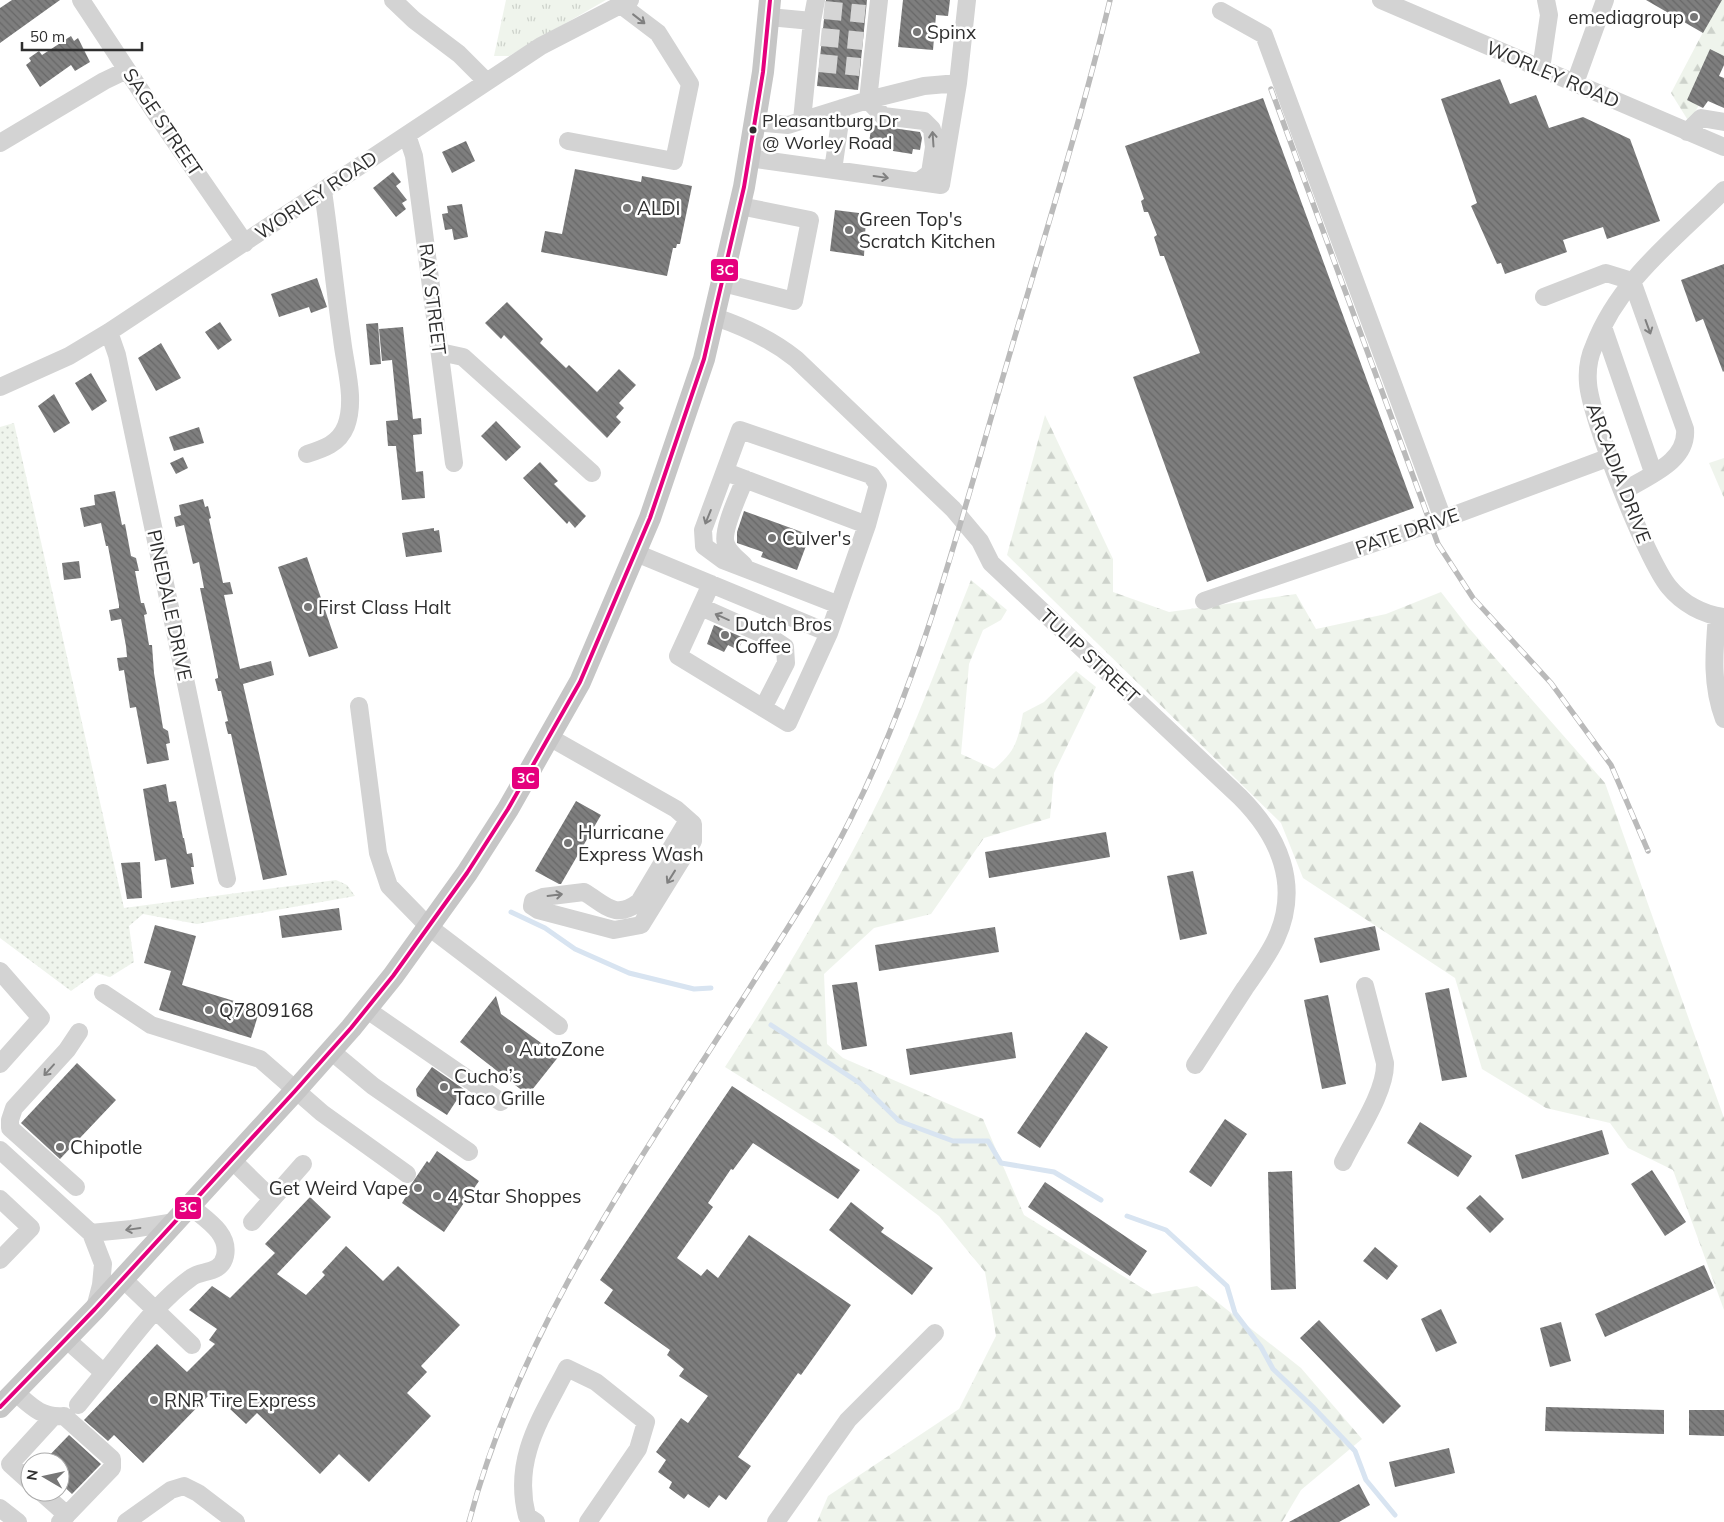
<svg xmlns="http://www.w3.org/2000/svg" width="1724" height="1522" viewBox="0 0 1724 1522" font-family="Mulish,sans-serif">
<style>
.grass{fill:url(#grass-dots)}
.forest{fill:url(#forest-firs)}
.park{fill:url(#park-tufts)}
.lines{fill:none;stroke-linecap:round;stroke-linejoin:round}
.stream{stroke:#d8e4f1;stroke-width:5}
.building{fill:url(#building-back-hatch)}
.minor-tunnel{stroke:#d5d5d5;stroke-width:18;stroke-dasharray:18 9;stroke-linecap:butt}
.minor{stroke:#d3d3d3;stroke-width:18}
.major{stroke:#c6c6c6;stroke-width:22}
.rail-casing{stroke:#bababa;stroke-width:5.5}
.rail{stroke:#fff;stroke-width:4;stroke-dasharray:11;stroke-linecap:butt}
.bus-1-casing{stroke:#fff;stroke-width:8}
.bus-1{stroke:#e5007d;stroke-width:4}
.oneway{stroke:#808080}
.poi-dot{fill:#777;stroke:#fff;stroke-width:2}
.bus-dot{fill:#2e2e2e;stroke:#fff;stroke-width:2}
.labels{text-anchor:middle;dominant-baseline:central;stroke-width:5;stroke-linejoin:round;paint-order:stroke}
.bus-label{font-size:18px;fill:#2e2e2e;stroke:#fff;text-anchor:start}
.poi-label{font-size:19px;fill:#2e2e2e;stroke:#fff;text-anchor:start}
.street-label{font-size:19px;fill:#2e2e2e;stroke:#fff}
.line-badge{stroke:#fff;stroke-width:2}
.badge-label{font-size:14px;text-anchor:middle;font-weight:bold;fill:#fff}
</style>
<defs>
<pattern id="grass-dots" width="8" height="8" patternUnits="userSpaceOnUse" patternTransform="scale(1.25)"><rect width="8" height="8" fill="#eff4ec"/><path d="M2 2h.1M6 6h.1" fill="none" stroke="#cdd2cb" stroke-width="1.8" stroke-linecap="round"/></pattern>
<pattern id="forest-firs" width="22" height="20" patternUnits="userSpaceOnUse" patternTransform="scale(1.25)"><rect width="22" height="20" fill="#eff4ec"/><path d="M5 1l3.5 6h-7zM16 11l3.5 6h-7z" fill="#cdd2cb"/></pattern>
<pattern id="park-tufts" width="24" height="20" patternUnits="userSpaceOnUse" patternTransform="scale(1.25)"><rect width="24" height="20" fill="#eff4ec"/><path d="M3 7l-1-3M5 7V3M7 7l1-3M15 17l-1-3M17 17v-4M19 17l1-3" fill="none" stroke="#cdd2cb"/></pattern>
<pattern id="building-back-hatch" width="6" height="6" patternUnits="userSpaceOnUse" patternTransform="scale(1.25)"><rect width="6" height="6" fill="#7e7e7e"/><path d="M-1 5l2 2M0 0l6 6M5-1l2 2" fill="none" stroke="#686868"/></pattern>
</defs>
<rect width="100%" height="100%" fill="#fff"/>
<!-- grass -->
<path class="grass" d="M14,423l110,485 212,-28 11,5 8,11 -158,28 -54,-10 -14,12 5,36 -24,15 -14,-4 -25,18 -71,-53v-511z"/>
<!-- forest -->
<path class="forest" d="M1720,0h4v63l-35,59 -18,-29z
M1045,415l68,144v33l56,20 127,-18 20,35 70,-15 55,-22 27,35 137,156 119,335v192l-51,-140 -45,-22 -18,-25 -64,-15 -64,-39 -27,-91 -152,-100 -22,-55 -274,-268z
M1724,458v40l-15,-35z
M971,580l36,30 -6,10 -18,10 -14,34 -8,90 33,15c22,-18 24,-29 29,-56l21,-11 32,-31 20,16 -42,86 -4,45 -66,20 -53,76 -57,14 -50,46 3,70 16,14 140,61 41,96 128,79 45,-8 104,82 61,71 -61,51 -19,32h-465l11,-26 131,-87 37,-73 -11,-64 -46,-56 -106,-81 -108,-68c63,-97 123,-200 172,-305 28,-60 50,-122 74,-182z"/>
<!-- park -->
<path class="park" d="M506,0h100l-97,56h-15z"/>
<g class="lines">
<!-- stream -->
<path class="stream" d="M511,912l34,16 30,21 54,24 65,16 17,-1
M771,1025l90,59 38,37 54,20h35l13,22 53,9 47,28
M1127,1216l39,14 61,56 8,27 26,34 12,22 40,38 42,44 11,29 29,35"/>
</g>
<!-- building -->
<path class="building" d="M12,0h48l-60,43v-35z
M826,0h41l-9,90 -41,-4z
M903,0h47l-2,16 -12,-1 -3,35 -35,-3z
M1646,0h76l-19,33z
M71,36l3,5 4,-3 12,24 -15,9 -4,-6 -31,22 -14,-22 5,-4 -2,-3 10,-7 3,4z
M1710,49l14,7v9l-5,11 5,2v30l-16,-7 -5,7 -16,-8z
M1500,79l10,25 26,-9 13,33 34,-11 47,22 30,82 -53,18 -4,-12 -40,13 4,12 -62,22 -4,-11 -4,1 -26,-58 6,-3 -36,-104z
M1263,98l151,410 -207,74 -74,-205 67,-24 -36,-97h-4l-6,-19 3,-2 -9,-23h-4l-3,-11 3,-2 -19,-53z
M872,125l48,7 2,6 -2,12 -7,-1 -1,5 -44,-7z
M466,141l9,20 -23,12 -10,-21z
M575,169l66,13 1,-6 50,10 -12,58h-3l-1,4h-3l-6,28 -126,-24 4,-21 17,3z
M393,172l8,10 -5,4 11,14 -5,3 4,6 -10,8 -23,-29z
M462,204l6,33 -14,3 -2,-11 -7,1 -3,-16 6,-1 -1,-7z
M835,210l24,3v3l7,1 -2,39 -34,-5z
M1724,264v107l-1,1 -20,-53 -7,3 -15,-42z
M317,278l10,29 -16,6 -2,-6 -30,10 -8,-23z
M507,302l36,37 -3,4 26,25 3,-3 28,27 22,-23 17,16 -17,18 5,5 -8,9 5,5 -14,16 -103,-103 -3,4 -16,-16z
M220,322l12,18 -14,10 -13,-18z
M378,323l3,41 -11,1 -4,-41z
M403,327l10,92 8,-1 1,16 -9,1 3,37 7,-1 2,27 -23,2 -6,-54h-8l-2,-25 12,-1 -6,-60 -10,1 -3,-32z
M161,343l20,35 -25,13 -18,-33z
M91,373l16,28 -15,10 -17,-28z
M54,394l16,29 -16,10 -16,-27z
M496,421l25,26 -15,14 -25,-25z
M199,427l5,16 -30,8 -5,-14z
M183,457l5,11 -12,6 -6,-11z
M540,462l18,19 -4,3 32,32 -11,12 -6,-7 -2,3 -44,-46z
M115,491l7,34 3,-1 6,32 5,2 3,13h-4l6,32h3l3,11 -3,1 5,30h3l2,28 9,55 5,3 2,12 -4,1 3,16 -22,4 -11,-57 -6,1 -6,-38 -5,1 -2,-13 10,-1 -1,-11 -5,-27 -10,2 -2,-11 10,-2v-3l-11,-59h-2l-5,-23 -17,4 -4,-19 15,-3 -1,-10z
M203,499l2,8 3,-1 3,12 -2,1 14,64 7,-1 3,12 -9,1 16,74 31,-8 3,14 -31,9 44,191 -24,5 -32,-146h-3l-3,-12 3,-1 -7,-30h-3l-3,-12 3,-1v-2l-18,-88h4l-5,-26 -6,2 -9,-39 -8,2 -2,-10 7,-2 -2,-10z
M744,511l66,24 -13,35 -36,-13 2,-5 -26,-9v-11z
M434,528v3l5,-1 3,22 -36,5 -4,-24z
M307,557l31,91 -29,9 -31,-90z
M79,561l2,17 -17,2 -2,-17z
M714,625l30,13 -6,12 -10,-5 -4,7 -17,-8z
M166,784l3,18 7,-1 7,37h1l3,16 5,-1 2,14h-3l3,17 -23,4 -5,-29 -11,2 -12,-72z
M576,801l25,14 -40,69h-2l-24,-13z
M1106,832l4,25 -121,21 -4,-26z
M140,862l2,36 -15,1 -6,-36z
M1193,871l14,63 -27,6 -13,-64z
M339,908l3,22 -60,8 -3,-22z
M155,925l41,11 -14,49 78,24 -9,29 -92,-28 12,-39 -27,-8z
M1375,926l5,24 -60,13 -6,-25z
M995,927l4,25 -120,19 -4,-26z
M857,982l10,64 -25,4 -10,-65z
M1449,988l18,89 -25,4 -17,-88z
M1328,995l18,89 -24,5 -18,-89z
M496,996l5,18 58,42 -31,39 -68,-53z
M1012,1032l4,26 -106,17 -4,-26z
M1086,1032l22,15 -68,101 -23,-15z
M77,1063l39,37 -56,59 -39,-36z
M432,1067l36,25 -8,3 -13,20 -30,-19 -1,-7z
M732,1086l128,84 -22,29 -85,-56 -20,27 -2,-1 -23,34 5,4 -36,51 24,18 6,-7 11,9 31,-43 102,70 -50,70 -3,-2 -60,84 13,9 -25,34 -7,-5 -10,13 -21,-14 -4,5 -15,-11 3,-6 -14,-10 8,-12 -10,-8 25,-34 7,5 20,-27 -29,-20 5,-7 -17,-14 3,-5 -66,-47 9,-13 -13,-10z
M1225,1119l22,15 -36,53 -22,-15z
M1420,1122l52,34 -14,21 -51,-34z
M1602,1130l7,24 -87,25 -7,-24z
M437,1151l42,30 -35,51 -42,-29 8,-13 -2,-1 19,-28 2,2z
M1652,1170l34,52 -21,14 -34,-52z
M1292,1171l4,118 -25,1 -3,-118z
M1045,1182l102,69 -17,25 -102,-69z
M1480,1195l24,24 -14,14 -24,-25z
M310,1197l21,20 -54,57 29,21 19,-20 -3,-3 24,-26 37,35 15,-15 62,59 -39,41 6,6 -20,21 24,23 -62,66 -30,-28 -19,20 -63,-61 -11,11 -34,-32 -69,71 -29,-28 -6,6 -24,-21 73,-76 30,28 28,-28 -6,-4 8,-11 -28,-19 23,-24 18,12 45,-45 -10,-9z
M851,1202l33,26 -3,4 52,36 -21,27 -83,-65z
M1375,1247l23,19 -11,14 -24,-19z
M1704,1265l10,23 -109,49 -10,-23z
M1441,1309l16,34 -21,9 -15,-33z
M1319,1320l82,86 -18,18 -83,-86z
M1561,1322l10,39 -21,6 -10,-39z
M1546,1407l118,3v24l-119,-3z
M1689,1410h35v26l-35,-1z
M69,1435l32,29 -29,30 -12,-11v-21h-17z
M1449,1448l6,25 -60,14 -6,-25z
M1359,1484l11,21 -31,17h-50z"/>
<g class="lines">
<!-- minor-tunnel -->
<path class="minor-tunnel" d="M824,10l41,4
M821,37l42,4
M819,63l41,4"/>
<!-- minor -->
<path class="minor" d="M81,0l77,117 87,126
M393,0l21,20 45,34 27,27
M1381,0l343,147
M1221,11l43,24 179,484
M769,17l43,4 4,-21
M1541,69l8,-54 -3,-15
M1575,83l30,-83
M802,120l10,-99
M755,122l33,3 80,-25 11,-100
M1687,132l14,-14 23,4
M407,135l7,21 40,307
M568,141l106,20 16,-77 -32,-51 -37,-28
M0,143l104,-62 23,-11
M749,158l192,27 17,-102
M833,170l9,-62
M918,182l12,-9 4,-26 -2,-18 -8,-8 -41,-5 -15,-16 56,-14 34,-3 9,-83
M1724,190c-48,48 -105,90 -130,156 -5,11 -7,25 -6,37 2,34 59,178 81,204 13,16 34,28 55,30
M723,283l71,18 16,-81 -70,-14
M1544,297l62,-24 26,8 53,148c3,33 -38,47 -61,62
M715,317c30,10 56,22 81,42l157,150 27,32 11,22 249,234c39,39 61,88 36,142 -8,17 -20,33 -31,49 -16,25 -33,51 -50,77
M1603,327l50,145
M109,332l8,23 110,524
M440,352l23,5 129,116
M0,387l69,-31 40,-24 432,-286 89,-46
M307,454c16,-5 32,-10 39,-28 10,-27 -1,-59 -4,-87 -7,-49 -12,-99 -19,-148
M726,472l141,53
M636,553l193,80 38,-108 11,-40 -7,-10 -131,-45 -37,100 1,16 19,14 116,45
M744,565c-7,-7 -15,-12 -18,-21 -5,-13 14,-52 19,-65
M711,584l-33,72 110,67 41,-90
M1204,601l226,-77 180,-67
M701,607l72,32 12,8 1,16 -23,45
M1717,616c-3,36 -6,69 7,103
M359,706l19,147 11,33 40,41 130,99
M549,737l127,72 17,15v17l-52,84 -27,5 -76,-20 -6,-4 1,-5 10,-4 41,-5c22,13 31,28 55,10l49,-82
M0,971l41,47 -41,46
M103,993l48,32 109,34 62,54 85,61
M366,1009l135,93
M331,1051l42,35 96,66
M0,1150l91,83 12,31 -2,21 -6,23
M232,1160l40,39
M1343,1162c13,-27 43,-70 42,-99l-20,-77
M76,1187l-66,-59v-8l4,-12 53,-58 12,-18
M0,1199l31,29 -31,32
M252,1222l51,-58
M91,1233l41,-4 43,-7
M123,1279l69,66
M66,1339l38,34c27,-33 53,-71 88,-96 10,-7 29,-3 33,-21 5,-23 -20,-37 -35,-50
M15,1392c16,14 26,26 49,24l48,43v9l-52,54
M78,1405l26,-32
M30,1482l-20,-18 43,-47
M41,1492l26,23
M0,1508l18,14
M126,1522l45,-32 13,-4 14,7 38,29
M536,1522l-9,-6c-15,-58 15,-99 40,-148l29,14 50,40 -8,27 -50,73
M776,1522l72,-102 87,-87"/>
<!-- major -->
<path class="major" d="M0,1407l95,-98 200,-218 56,-63 42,-52 74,-103 41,-64 72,-127 70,-164 54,-159 40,-172 19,-115 7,-72"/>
<defs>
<path id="rail" d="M1271,89l167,455 35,54 78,85 60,82 37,86
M469,1522c53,-201 178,-371 287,-544 33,-52 67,-104 94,-158 68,-135 106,-282 148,-426 38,-131 80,-261 112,-394"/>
</defs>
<!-- rail casing -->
<use href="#rail" class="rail-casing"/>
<!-- rail -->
<use href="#rail" class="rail"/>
<defs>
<path id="bus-1" d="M0,1407l95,-98 200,-218 56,-63 42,-52 74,-103 41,-64 72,-127 70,-164 54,-159 40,-172 19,-115 7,-72"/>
</defs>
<!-- bus-1 casing -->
<use href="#bus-1" class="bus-1-casing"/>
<!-- bus-1 -->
<use href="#bus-1" class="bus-1"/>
</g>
<!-- one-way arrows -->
<defs><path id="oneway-shaft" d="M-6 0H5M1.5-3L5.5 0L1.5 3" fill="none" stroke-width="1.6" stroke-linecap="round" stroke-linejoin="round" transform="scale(1.25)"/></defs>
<g class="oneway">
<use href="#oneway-shaft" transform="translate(639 19) rotate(38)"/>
<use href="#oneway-shaft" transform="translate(933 139) rotate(-94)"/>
<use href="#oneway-shaft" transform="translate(881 177) rotate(8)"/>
<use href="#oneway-shaft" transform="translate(1648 327) rotate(70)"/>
<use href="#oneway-shaft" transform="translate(708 517) rotate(112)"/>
<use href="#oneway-shaft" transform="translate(722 617) rotate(-156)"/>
<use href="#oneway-shaft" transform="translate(671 877) rotate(122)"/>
<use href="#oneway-shaft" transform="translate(555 895) rotate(-7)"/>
<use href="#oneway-shaft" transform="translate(49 1070) rotate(132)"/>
<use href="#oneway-shaft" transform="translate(133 1229) rotate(172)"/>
</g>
<!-- markers -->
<g class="poi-dot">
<circle cx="1694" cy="17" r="5"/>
<circle cx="917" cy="32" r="5"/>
<circle cx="627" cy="208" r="5"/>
<circle cx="849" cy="230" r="5"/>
<circle cx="772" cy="538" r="5"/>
<circle cx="308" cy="607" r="5"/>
<circle cx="725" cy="635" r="5"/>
<circle cx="568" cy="843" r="5"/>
<circle cx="209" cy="1010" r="5"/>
<circle cx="509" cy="1049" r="5"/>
<circle cx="444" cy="1087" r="5"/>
<circle cx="60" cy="1147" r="5"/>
<circle cx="418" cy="1188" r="5"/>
<circle cx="437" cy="1196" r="5"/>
<circle cx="154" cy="1400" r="5"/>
</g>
<circle class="bus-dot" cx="753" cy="130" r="4.5"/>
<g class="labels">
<!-- bus labels -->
<g class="bus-label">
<text x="762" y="120">Pleasantburg Dr<tspan x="762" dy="22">@ Worley Road</tspan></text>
</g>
<!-- poi labels -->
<g class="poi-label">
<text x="1684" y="17" text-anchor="end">emediagroup</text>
<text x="927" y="32">Spinx</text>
<text x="637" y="208">ALDI</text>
<text x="859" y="219">Green Top's<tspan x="859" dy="22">Scratch Kitchen</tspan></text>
<text x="782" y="538">Culver's</text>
<text x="318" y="607">First Class Halt</text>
<text x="735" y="624">Dutch Bros<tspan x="735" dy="22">Coffee</tspan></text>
<text x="578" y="832">Hurricane<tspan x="578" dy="22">Express Wash</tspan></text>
<text x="219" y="1010">Q7809168</text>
<text x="519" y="1049">AutoZone</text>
<text x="454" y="1076">Cucho’s<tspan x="454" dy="22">Taco Grille</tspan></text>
<text x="70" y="1147">Chipotle</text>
<text x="408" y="1188" text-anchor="end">Get Weird Vape</text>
<text x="447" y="1196">4 Star Shoppes</text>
<text x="164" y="1400">RNR Tire Express</text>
</g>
<!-- street labels -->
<g class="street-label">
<text transform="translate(1553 74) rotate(23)">WORLEY ROAD</text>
<text transform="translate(163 122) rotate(56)">SAGE STREET</text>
<text transform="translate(316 195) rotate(-34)">WORLEY ROAD</text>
<text transform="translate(433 299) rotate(83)">RAY STREET</text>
<text transform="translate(1619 473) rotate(69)">ARCADIA DRIVE</text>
<text transform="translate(1407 531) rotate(-19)">PATE DRIVE</text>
<text transform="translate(170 605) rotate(78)">PINEDALE DRIVE</text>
<text transform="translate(1090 656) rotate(43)">TULIP STREET</text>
</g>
</g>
<g class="line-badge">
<rect x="710" y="258" width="29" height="24" rx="5" fill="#e5007d"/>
<rect x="511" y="766" width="29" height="24" rx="5" fill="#e5007d"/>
<rect x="174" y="1196" width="28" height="24" rx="5" fill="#e5007d"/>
</g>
<g class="badge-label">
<text x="725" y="275">3C</text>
<text x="526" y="783">3C</text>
<text x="188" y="1212">3C</text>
</g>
<!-- north arrow -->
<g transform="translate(45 1477) rotate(279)"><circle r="24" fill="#ffffff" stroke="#ababab"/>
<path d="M0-4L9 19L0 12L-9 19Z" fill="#777777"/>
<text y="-8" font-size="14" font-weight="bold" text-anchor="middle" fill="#2e2e2e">N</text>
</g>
<!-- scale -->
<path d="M22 42v8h120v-8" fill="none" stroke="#2e2e2e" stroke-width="2.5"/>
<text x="30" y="42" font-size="15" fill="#2e2e2e" stroke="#ffffff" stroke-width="4" paint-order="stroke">50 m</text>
</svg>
